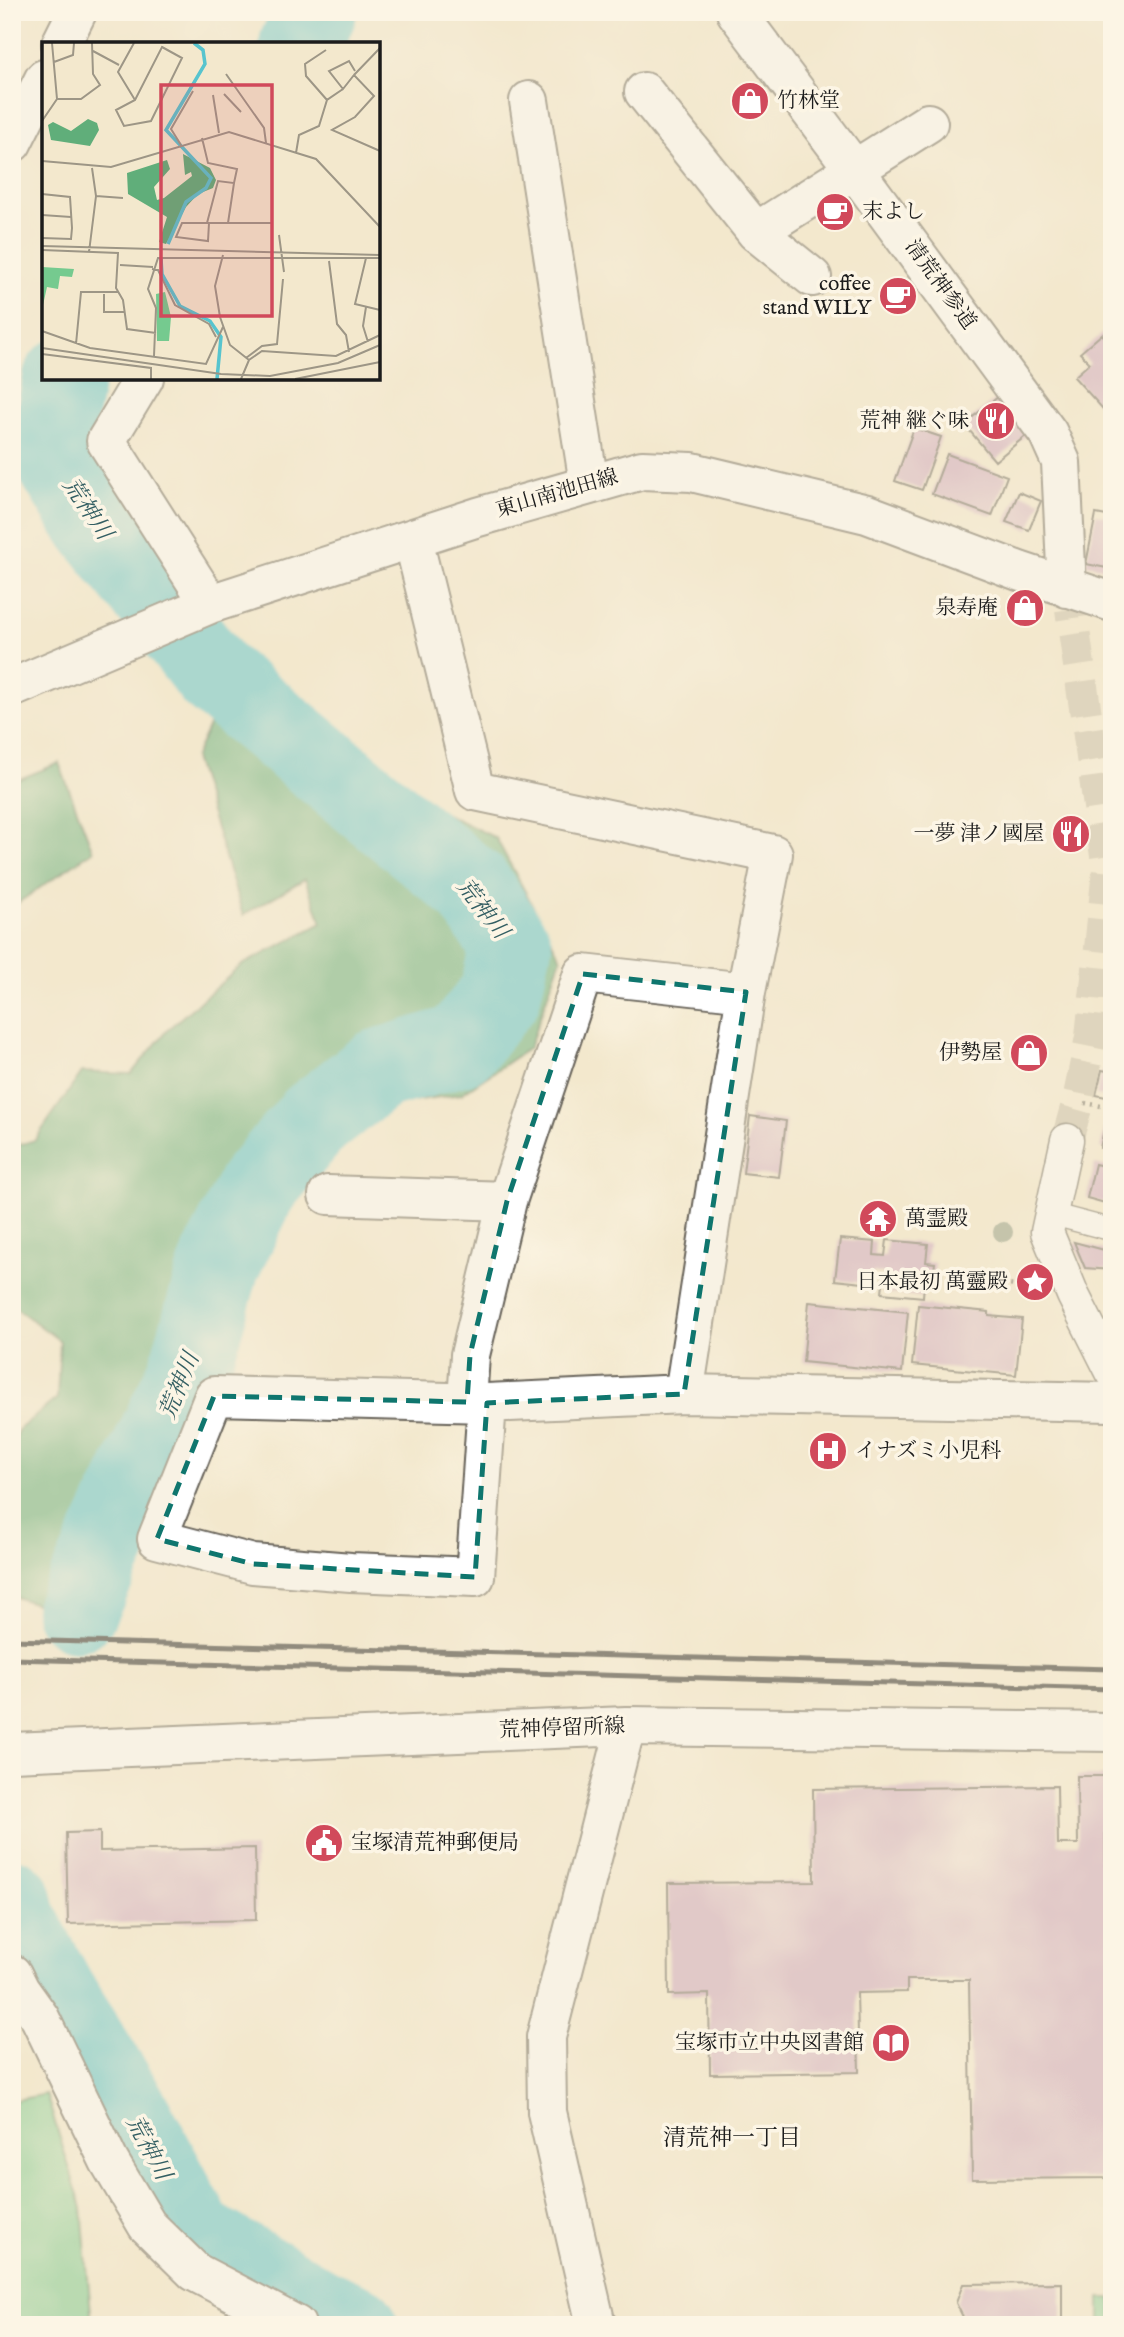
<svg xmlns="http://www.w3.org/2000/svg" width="1124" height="2337" viewBox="0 0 1124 2337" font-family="'IM FELL English','Noto Serif JP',serif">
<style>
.green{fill:#75ca8f;stroke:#487356;stroke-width:2}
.forest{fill:#60ae7a;stroke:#3e654b;stroke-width:2}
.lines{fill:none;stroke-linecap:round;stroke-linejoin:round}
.river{stroke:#57c4ce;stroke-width:82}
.building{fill:#cda4c1}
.pedestrian-tunnel{stroke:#c8bfaa;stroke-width:32;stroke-dasharray:32 16;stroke-linecap:butt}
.service-casing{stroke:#67635a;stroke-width:24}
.pedestrian-casing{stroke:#67635a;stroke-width:35}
.minor-casing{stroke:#67635a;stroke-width:42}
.path{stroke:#67635a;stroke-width:4.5;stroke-dasharray:2 5;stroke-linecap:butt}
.service{stroke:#fff;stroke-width:21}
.pedestrian{stroke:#fff;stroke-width:32}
.minor{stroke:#fff;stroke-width:38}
.rail{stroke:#1c1c1c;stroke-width:5}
.tree{fill:#8e9982}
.marked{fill:none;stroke:#0f766e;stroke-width:5;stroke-dasharray:14 9;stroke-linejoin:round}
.labels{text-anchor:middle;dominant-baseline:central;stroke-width:7;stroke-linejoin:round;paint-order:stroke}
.poi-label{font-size:21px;fill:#1c1c1c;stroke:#fcf5e5;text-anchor:end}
.street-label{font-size:21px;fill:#1c1c1c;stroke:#fcf5e5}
.water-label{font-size:23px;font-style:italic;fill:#345f63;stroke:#fcf5e5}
.neighbourhood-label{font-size:23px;fill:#1c1c1c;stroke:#fcf5e5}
.inset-river{fill:none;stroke:#57c4ce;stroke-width:3.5}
.inset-road{fill:none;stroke:#9d9686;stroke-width:2}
.view{fill:#d1495b;fill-opacity:0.15;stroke:#d1495b;stroke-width:3.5}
.inset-edge{fill:none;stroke:#1c1c1c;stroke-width:3.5}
</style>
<rect width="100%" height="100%" fill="#fcf5e5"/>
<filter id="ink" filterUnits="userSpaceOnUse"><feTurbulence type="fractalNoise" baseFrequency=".0143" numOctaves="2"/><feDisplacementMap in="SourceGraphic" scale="14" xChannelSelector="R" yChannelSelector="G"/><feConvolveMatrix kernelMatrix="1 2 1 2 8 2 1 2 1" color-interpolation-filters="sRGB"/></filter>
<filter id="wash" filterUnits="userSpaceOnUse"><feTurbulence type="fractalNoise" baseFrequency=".00686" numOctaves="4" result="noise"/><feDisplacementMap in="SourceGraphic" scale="28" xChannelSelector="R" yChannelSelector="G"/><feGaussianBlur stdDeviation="1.57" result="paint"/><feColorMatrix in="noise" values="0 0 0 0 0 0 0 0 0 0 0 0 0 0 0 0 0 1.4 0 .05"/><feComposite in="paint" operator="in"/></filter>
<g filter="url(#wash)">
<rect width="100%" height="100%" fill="#f3e8cd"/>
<!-- green -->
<path class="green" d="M46,2094l36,114 10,117h-80v-224z
M1100,2298h12v27h-12z"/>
<!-- forest -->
<path class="forest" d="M222,697l89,22 100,78 85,41 65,120 -32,90 -68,46 -84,12 -122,135 -131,269 -70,100 -42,-14v-145l6,-21 39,-32 3,-57 -48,-36v-158l23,-7 47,-68 49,2 37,-45 74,-64 80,-42 -17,-44 -62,36 -49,-157z
M59,763l34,88 -81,56v-125z"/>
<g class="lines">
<!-- river -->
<path class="river" d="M300,44l16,-32
M64,378l-14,73 38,63 126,162 258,211 39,59 -11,49 -40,50 -82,25 -63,49 -57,67 -39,80 -30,106 -113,239
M12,1899l4,20 39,73 78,127 62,117 127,74 35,15"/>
</g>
<g id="blocks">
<!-- building -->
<path class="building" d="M1102,334l10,12v73l-38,-42 16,-14 -10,-10z
M998,397l30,37 -33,27 -31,-37z
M914,428l27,9 -19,53 -27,-9z
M947,454l60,22 -15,40 -60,-22z
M1019,492l22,9 -12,29 -23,-8z
M1096,514l16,3v52l-26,-5z
M1102,1070l10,2v78l-12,-2 11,-50 -15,-3z
M750,1116l36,5 -7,56 -36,-4z
M1095,1164l17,4v37l-25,-7z
M840,1239l35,3 -1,13 11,1 2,-16 41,4 -2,18 9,1 -3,22 -8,-1 -1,13 -41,-4 2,-19 -11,-2 -1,12 -37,-4z
M1074,1242l38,10v18l-27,-2z
M809,1302l99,10 -6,60 -99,-10z
M918,1305l71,7v4l33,3 -6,56 -104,-10z
M1077,1776h28l1,126 6,-1v277l-140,1 -3,-199h-62v12l-50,1 2,79 -149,2 -1,-80 -40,1 -1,-112 146,-1 -1,-93 244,-3 1,58h20z
M100,1832v19l155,-3 1,72 -188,4 -2,-91z
M1062,2283v42h-99v-8l-7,-14 7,-19z
M757,2318l2,7h-23v-1z"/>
</g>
</g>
<g filter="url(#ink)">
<use href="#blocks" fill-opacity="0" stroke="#67635a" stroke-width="2"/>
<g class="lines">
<!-- pedestrian-tunnel -->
<path class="pedestrian-tunnel" d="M1067,1140l11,-39 13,-64 17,-167 -37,-261"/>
<defs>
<path id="service" d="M1051,1214l61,16"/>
<path id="pedestrian" d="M1067,1140l-20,92 26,63 39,77"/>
<path id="minor" d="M736,12l118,157 194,264 13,29 6,126
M61,44l16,-32
M644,92l112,140 56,45
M529,101l60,383
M12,143l32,-64
M756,232l172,-109
M144,378l-38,63 104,163
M413,539l62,252 298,63 -27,138
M12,688l198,-84 268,-87 164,-47 50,2 175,42 152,57 93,31
M328,1195l179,6
M467,1402l3,-47 37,-154 76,-227 163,18 -62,402
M487,1403l-12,174 -124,-5 -98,-8 -96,-25 57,-143 273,7 197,-9 428,8
M12,1752l614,-26 486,6
M12,1974l8,16 20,28 69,143 38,64 48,47 101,53
M596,2325l-49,-213 -1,-75 80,-311"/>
</defs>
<!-- service casing -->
<use href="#service" class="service-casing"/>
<!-- pedestrian casing -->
<use href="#pedestrian" class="pedestrian-casing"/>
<!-- minor casing -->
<use href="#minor" class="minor-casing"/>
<!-- path -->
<path class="path" d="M1085,1103l27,5
M941,1275l87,13
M1106,1867h6"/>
<!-- service -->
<use href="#service" class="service"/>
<!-- pedestrian -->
<use href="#pedestrian" class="pedestrian"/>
<!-- minor -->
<use href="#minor" class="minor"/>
<!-- rail -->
<path class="rail" d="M12,1640l1100,29
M12,1659l1100,30"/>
</g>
<!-- trees -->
<circle class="tree" cx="1003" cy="1232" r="10"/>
</g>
<!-- marked area -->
<path d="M0 0H1124V2337H0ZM583,974l163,18 -62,402 -197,9 -12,174 -222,-13 -96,-25 57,-143 253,6 3,-47 37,-154z" fill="#f3e8cd" fill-opacity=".55" fill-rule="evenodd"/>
<path class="marked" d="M583,974l163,18 -62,402 -197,9 -12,174 -222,-13 -96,-25 57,-143 253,6 3,-47 37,-154z"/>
<!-- icons -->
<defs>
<symbol id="shop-disc" viewBox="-11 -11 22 22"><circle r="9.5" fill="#d1495b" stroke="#fcf5e5"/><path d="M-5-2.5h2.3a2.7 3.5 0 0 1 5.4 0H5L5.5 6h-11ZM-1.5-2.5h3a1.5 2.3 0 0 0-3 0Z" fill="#fff"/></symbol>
<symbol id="cafe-disc" viewBox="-11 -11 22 22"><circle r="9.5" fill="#d1495b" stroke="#fcf5e5"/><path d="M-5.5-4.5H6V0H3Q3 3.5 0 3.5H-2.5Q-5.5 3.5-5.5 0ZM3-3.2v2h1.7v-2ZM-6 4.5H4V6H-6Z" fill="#fff"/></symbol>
<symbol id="restaurant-disc" viewBox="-11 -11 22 22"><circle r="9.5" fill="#d1495b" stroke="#fcf5e5"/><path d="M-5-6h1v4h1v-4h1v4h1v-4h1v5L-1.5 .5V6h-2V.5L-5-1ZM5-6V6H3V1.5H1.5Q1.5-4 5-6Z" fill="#fff"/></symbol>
<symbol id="temple-disc" viewBox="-11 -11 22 22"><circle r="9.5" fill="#d1495b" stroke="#fcf5e5"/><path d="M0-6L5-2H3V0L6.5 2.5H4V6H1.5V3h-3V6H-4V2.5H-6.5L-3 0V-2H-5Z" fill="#fff"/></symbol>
<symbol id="sight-disc" viewBox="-11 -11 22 22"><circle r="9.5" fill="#d1495b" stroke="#fcf5e5"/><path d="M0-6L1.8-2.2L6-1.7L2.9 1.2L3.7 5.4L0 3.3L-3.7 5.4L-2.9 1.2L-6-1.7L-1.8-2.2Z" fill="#fff"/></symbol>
<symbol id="hospital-disc" viewBox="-11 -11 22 22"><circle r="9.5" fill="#d1495b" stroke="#fcf5e5"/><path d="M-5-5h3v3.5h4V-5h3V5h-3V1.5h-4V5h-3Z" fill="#fff"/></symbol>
<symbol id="civic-disc" viewBox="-11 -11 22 22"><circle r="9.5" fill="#d1495b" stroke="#fcf5e5"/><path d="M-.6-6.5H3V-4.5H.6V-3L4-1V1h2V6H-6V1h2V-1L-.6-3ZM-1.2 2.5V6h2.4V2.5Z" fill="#fff"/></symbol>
<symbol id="library-disc" viewBox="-11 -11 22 22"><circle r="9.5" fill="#d1495b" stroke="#fcf5e5"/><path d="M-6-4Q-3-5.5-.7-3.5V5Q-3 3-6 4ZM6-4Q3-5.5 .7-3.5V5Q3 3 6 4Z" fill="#fff"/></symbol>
</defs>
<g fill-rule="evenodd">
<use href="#shop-disc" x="728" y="79" width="44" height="44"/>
<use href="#cafe-disc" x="813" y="190" width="44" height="44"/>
<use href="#cafe-disc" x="876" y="274" width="44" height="44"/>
<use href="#restaurant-disc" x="974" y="399" width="44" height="44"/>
<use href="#shop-disc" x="1003" y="586" width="44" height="44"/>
<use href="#restaurant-disc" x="1049" y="812" width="44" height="44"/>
<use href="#shop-disc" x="1007" y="1031" width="44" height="44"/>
<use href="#temple-disc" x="856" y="1197" width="44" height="44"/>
<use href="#sight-disc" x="1013" y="1260" width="44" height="44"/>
<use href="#hospital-disc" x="806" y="1429" width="44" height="44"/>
<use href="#civic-disc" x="302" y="1821" width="44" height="44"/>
<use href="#library-disc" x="869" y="2021" width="44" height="44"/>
</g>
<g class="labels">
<!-- poi labels -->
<g class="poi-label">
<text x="777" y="101" text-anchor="start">竹林堂</text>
<text x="862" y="212" text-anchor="start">末よし</text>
<text x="871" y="284">coffee<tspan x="871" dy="24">stand WILY</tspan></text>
<text x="969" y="421">荒神 継ぐ味</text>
<text x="998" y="608">泉寿庵</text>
<text x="1044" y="834">一夢 津ノ國屋</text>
<text x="1002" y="1053">伊勢屋</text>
<text x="905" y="1219" text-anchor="start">萬霊殿</text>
<text x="1008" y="1282">日本最初 萬靈殿</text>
<text x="855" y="1451" text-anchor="start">イナズミ小児科</text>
<text x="351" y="1843" text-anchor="start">宝塚清荒神郵便局</text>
<text x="864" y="2043">宝塚市立中央図書館</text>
</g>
<!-- street labels -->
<g class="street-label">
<text transform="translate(940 285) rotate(54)">清荒神参道</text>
<text transform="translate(557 494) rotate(-16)">東山南池田線</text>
<text transform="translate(562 1729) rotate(-2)">荒神停留所線</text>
</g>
<!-- water labels -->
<g class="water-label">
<text transform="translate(87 509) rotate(56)">荒神川</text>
<text transform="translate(482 909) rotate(52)">荒神川</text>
<text transform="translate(180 1386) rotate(-68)">荒神川</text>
<text transform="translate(148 2148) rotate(62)">荒神川</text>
</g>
<!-- neighbourhood labels -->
<g class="neighbourhood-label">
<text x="732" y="2138">清荒神一丁目</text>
</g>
</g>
<!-- overview -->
<g transform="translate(42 42)">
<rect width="338" height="338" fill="#f3e8cd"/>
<path d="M0,225l32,2 -2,8 -12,-1 -2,13 -11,-2 -4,18zM123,250l6,25 -2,24h-12l-1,-47z" fill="#75ca8f"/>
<path d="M46,77l9,4 2,7 -9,16 -39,-6 -3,-15 5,-3 18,9zM141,112l27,14 6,12 -3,8 -15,6 -12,13 -20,37 -7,-2 8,-25 -39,-23 -1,-21 40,-13 3,9 -16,18 3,13 7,-2 28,-22 -1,-4 -6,3z" fill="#60ae7a"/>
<path class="inset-river" d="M126,202l18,-42 20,-14 5,-10 -45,-48 39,-66 -2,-14 -9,-7M119,217l1,15 18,32 30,15 11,16 -4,42"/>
<path class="inset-road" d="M92,1l-16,29 17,28M120,5l20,11 -31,63 -27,5 -8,-16 19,-10zM284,8l-21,14 1,12 21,24M51,9l26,14M12,20l19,-7 1,-12M313,29l-6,-10 -20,10 14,18 11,-14 20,21 -19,21 -23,13 48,21M184,32l38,54 2,15M312,33l26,-27M182,52l17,18M171,53l6,38M15,57h24l19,-14 -7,-11 -1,-31M0,79l15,-22 -5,-56M160,96l6,25 29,6 -3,14M139,103l-10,-16 22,-38M254,111l3,-18 20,-9 8,-26 16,-11M0,119l69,6 118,-35 87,27 64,68M0,152l28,3 2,31 -1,11 -29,-1M54,154l27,2M0,173l29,2M165,181l11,-42 16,2 -6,40M167,181l-1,18 -32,-4 6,-14h90M237,193l5,37M0,204l338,9M0,208l76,3 -2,35 7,12 4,29 29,4M47,210l7,-56 -4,-28M181,213l-8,31 5,31 10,28 19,15M324,216l-11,46 25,6M287,219l8,63 9,11 3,17M78,223l33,2M110,227l6,1 17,35 34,19 7,13M62,252v18h21M324,265l-3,19 5,16M0,289l48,17 116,16 17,-37M34,302l5,-52h37M0,306l179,26 49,2 68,-13 42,-18M0,312l109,14v11M112,314l2,-48 -8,-19 10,-31h222M204,316l16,-12 15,-2 6,-65M199,337l8,-19 13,-9 74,5 44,-21M253,337l85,-17"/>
<path class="view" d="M119,43h111v231h-111z"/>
<rect width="338" height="338" class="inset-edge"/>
</g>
<!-- margin -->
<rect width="1124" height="2337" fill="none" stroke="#fcf5e5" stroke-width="42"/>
</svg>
